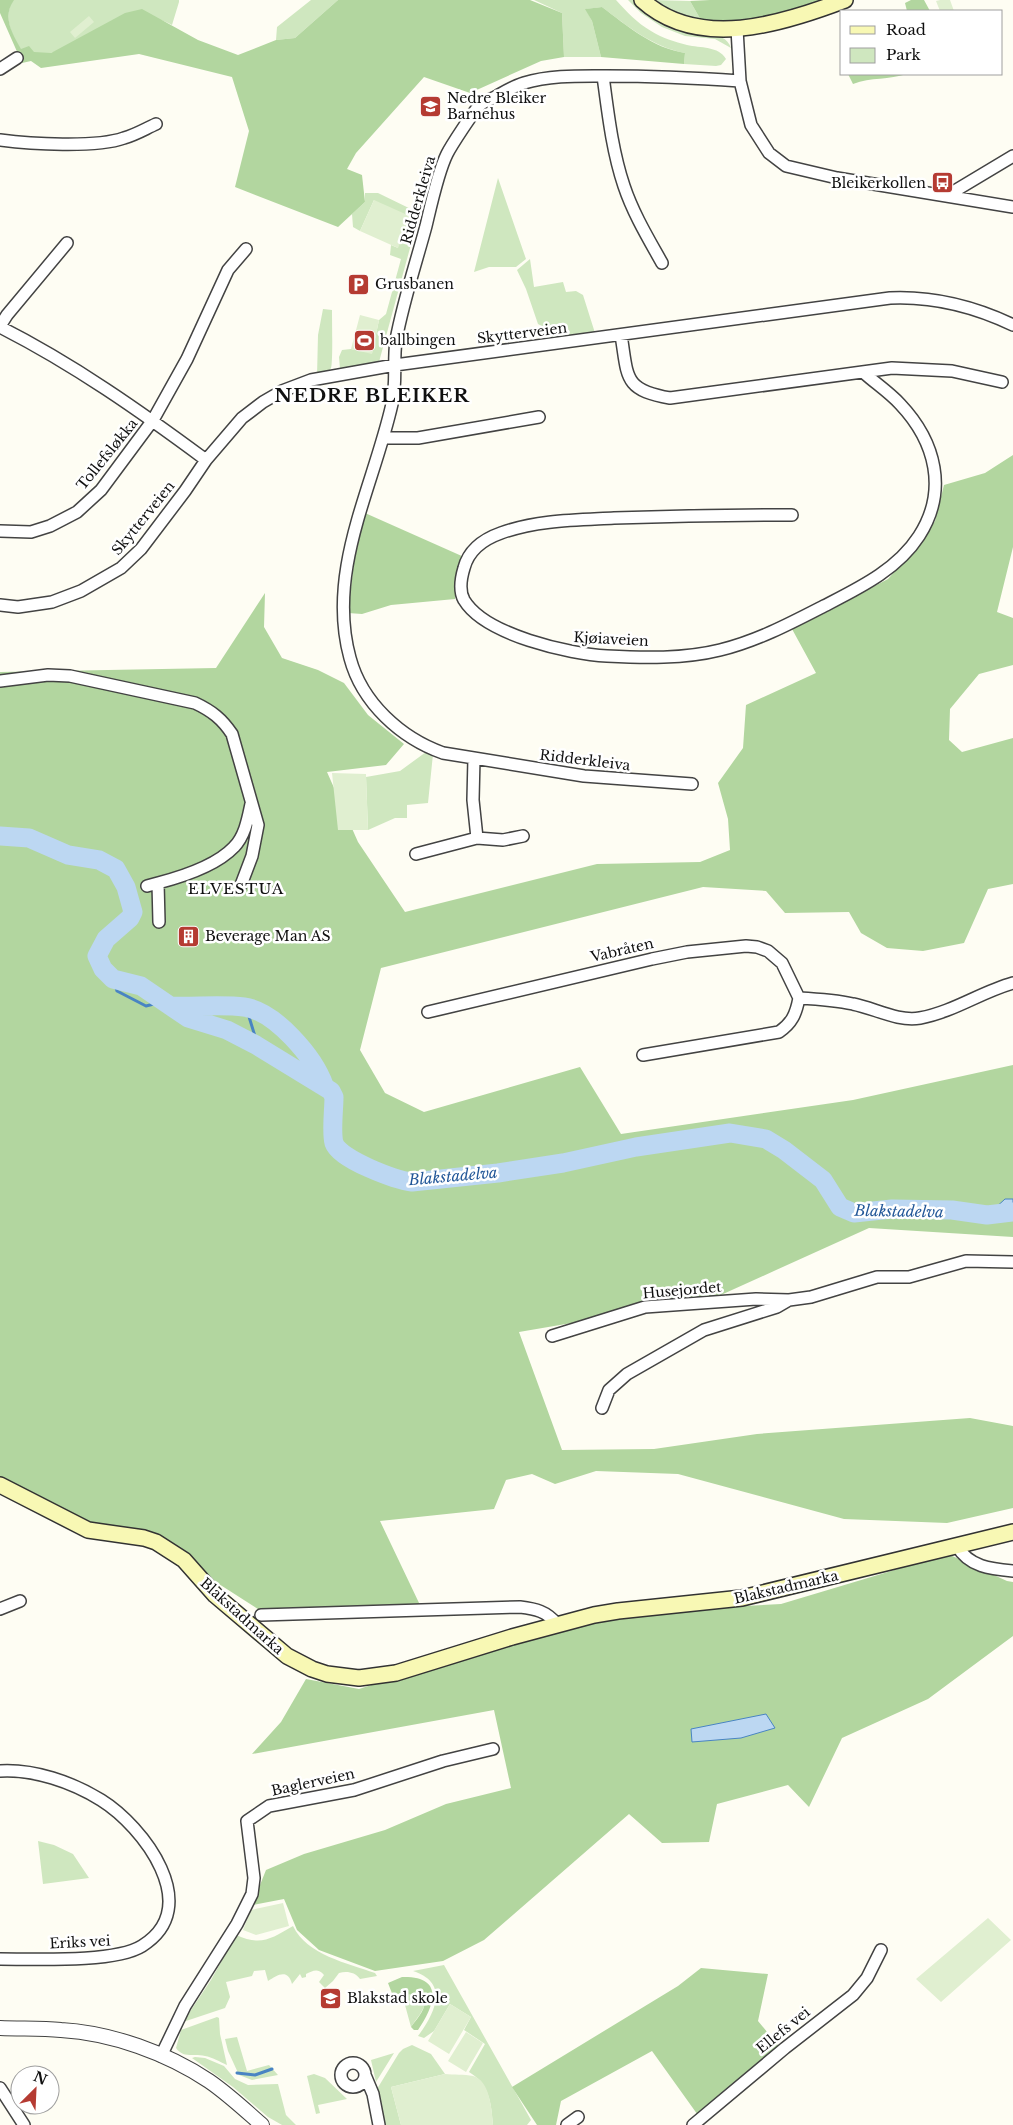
<svg xmlns="http://www.w3.org/2000/svg" width="1013" height="2125" viewBox="0 0 1013 2125" font-family="'Libre Baskerville',serif">
<style>
.green{fill:#cfe7bf}
.forest{fill:#b2d69f}
.pitch{fill:#e0efd0}
.water{fill:#bcd7f2;stroke:#4984c3}
.lines{fill:none;stroke-linecap:round;stroke-linejoin:round}
.stream{stroke:#4984c3;stroke-width:3}
.river{stroke:#bcd7f2;stroke-width:19}
.minor-casing{stroke:#434343;stroke-width:14}
.tertiary-casing{stroke:#434343;stroke-width:16}
.secondary-casing{stroke:#323232;stroke-width:18}
.minor{stroke:#fff;stroke-width:11}
.tertiary{stroke:#fff;stroke-width:14}
.secondary{stroke:#f8f8b4;stroke-width:15}
.labels{text-anchor:middle;dominant-baseline:central;stroke-width:5;stroke-linejoin:round;paint-order:stroke}
.poi-label{font-size:14px;fill:#101010;stroke:#fff;text-anchor:start}
.street-label{font-size:14px;fill:#101010;stroke:#fff}
.neighbourhood-label{font-size:15px;letter-spacing:1px;fill:#101010;stroke:#fff}
.water-label{font-size:15px;font-style:italic;fill:#225798;stroke:#fff}
.district-label{font-size:19px;font-weight:bold;letter-spacing:1px;fill:#101010;stroke:#fff}
</style>
<rect width="100%" height="100%" fill="#fefdf3"/>
<!-- green -->
<path class="green" d="M13,0h166v2l-7,23c-46,-25 -78,15 -121,28 -9,3 -21,-1 -30,-3 -10,-16 -18,-33 -8,-50z
M311,0h27l-43,38 -19,2 1,-13z
M534,0h82c11,12 21,23 35,31 11,7 24,11 36,14 13,3 32,1 39,14l-5,6 -5,1 -32,-2 1,-11c-32,-6 -58,-27 -83,-46l-16,2 6,12 9,36h-37l-2,-44z
M628,0h6c12,12 25,22 41,29 16,6 50,-1 56,19l-16,-9 -30,-3 -23,-9 -21,-14z
M651,0l39,1 12,21 -19,-4z
M498,178l28,81 -10,8h-27l-15,5z
M365,193h13l37,18 4,-9 3,2 -43,158 -7,4 -32,3 -1,-12 3,-7 9,-1 21,4 7,-33 7,-6 15,-55 -11,-4 1,-10 7,3 -24,-48 -14,31 -7,-4 -1,-13 13,-12z
M530,259l4,28 29,-5 3,10 10,-1 7,4 12,38 -49,5 3,-8 -11,-6 -12,-35 -9,-19z
M323,309l9,1c0,10 1,52 -1,58 -3,6 -9,6 -14,8l1,-41z
M426,752l7,2 -5,49 -21,2v13h-12l-27,12 -2,-53 34,-6z
M38,1841l16,4 19,9 16,24 -46,6z
M293,1926c14,29 54,37 82,47l2,3 -17,3c-5,-7 -13,-8 -21,-6l-6,8 -8,7 -6,-6 5,-7c-7,-8 -12,-3 -18,-1v3l-4,1 -2,-4 -8,10c-4,-16 -15,-9 -24,-3l-3,-11 -11,1 -2,5 -26,6 4,15 -5,11 -42,14 28,-42 25,-45c25,11 35,4 57,-9z
M444,1965l87,155 -4,5h-34c-2,-22 -3,-40 -24,-53l16,-28 -21,-14 7,-13 -21,-13 -16,27 -10,7 -6,-2c17,-23 32,-53 -5,-65z
M415,1993h7c9,12 -5,24 -11,34l-9,-33z
M217,2017l2,1 1,16 7,31c-7,-3 -15,-8 -22,-9 -12,-3 -21,3 -29,-8l5,-18z
M237,2037l10,34 22,-6 9,10 -26,5 -13,-5 -11,-24 -3,-12z
M412,2045l19,9 14,20 -54,13 10,38h-18l-6,-36 22,-36 4,-4z
M394,2053l-18,29 -5,-22z
M195,2057l10,1 19,8 11,13 13,6 30,-1 8,31 10,10h-14l-14,-8 -35,-30 -41,-29z
M314,2074l11,4 22,21 -29,6 2,8 -4,1 -9,-38z"/>
<!-- forest -->
<path class="forest" d="M0,0h14c-12,17 -2,33 7,49l8,-3 5,6 17,1 74,-40 17,-4 56,31 40,15 38,-15 19,-2 43,-38h192l32,13 2,44 -23,4 -71,32 -46,-16 -68,76 -9,16 15,6 3,27 -27,25 -103,-40 14,-56 -17,-54 -93,-23 -98,14 -10,-7 -9,2 -22,-50z
M710,0h120l-75,21 -53,1 -12,-21z
M911,0h13l6,11h-23l-2,-8z
M602,7c25,19 51,41 83,46l-1,11 -83,-7 -9,-36 -7,-12z
M848,74h59c-18,6 -36,3 -54,10z
M1013,455v92l-16,65 16,6v47l-34,9 -29,35 -1,31 13,12 51,-14v146l-25,5 -24,54 -41,8 -36,-3 -26,-15 -12,-21 -64,1 -19,-22 -63,-4 -322,81 -21,82 25,43 39,19 156,-45 41,67 232,-34 160,-35v172l-144,-9 -157,71 -193,33 43,118 92,-1 103,-15 213,-16 43,8v82l-66,15 -103,-4 -166,-45 -82,-3 -41,13 -23,-10 -26,6 -12,29 -114,12 40,84 -159,6 -92,-59 -104,-32 -65,-35v-813l216,-4 49,-75 -1,34 18,31 36,12 26,13 24,32 36,29 -18,21 -59,7 31,70 47,70 192,-48 103,-2 30,-12 -2,-31 -10,-36 25,-35 3,-43 70,-32 -24,-44 96,-50 32,-36 15,-22 9,-36 41,-12z
M365,513l99,44 -5,11 -4,31 -64,6 -29,9 -14,-1 6,-51z
M948,1554l59,27 6,1v54l-85,63 -86,39 -33,69 -21,-22 -71,19 -8,38 -47,1 -33,-29 -145,126 -41,21 -68,10 -56,-21 -22,-20 -13,-31 -32,6 14,-35 38,-16 81,-24 61,-26 65,-16 -17,-78 -242,44 29,-32 25,-43 53,10 183,-59 105,-19 134,-7z
M701,1968l67,6 -10,47 24,29 -82,68 -48,-67 -91,50 -5,24h-19l-25,-38 166,-101z
M402,1977c43,-1 33,28 16,53h-4l-3,-3c6,-9 20,-22 11,-34l-29,3 -5,-13z"/>
<!-- pitch -->
<path class="pitch" d="M940,0h10l4,11h-14l-4,-10z
M89,16l5,6 -19,16 -5,-6z
M374,200l38,17 -14,31 -38,-17z
M360,315l19,5 -7,34 -21,-5z
M332,773l34,1 2,56h-30z
M283,1903l6,23 -33,9 -13,-5 8,-20z
M988,1918l23,22 -70,62 -25,-23z
M450,2004l21,13 -22,37 -21,-13z
M466,2032l17,11 -17,29 -18,-11z
M445,2074c9,1 19,0 28,2 17,4 19,35 20,49h-92l-10,-38z"/>
<!-- water -->
<path class="water" d="M1005,1199h8v18l-17,3 -14,-10h11z
M766,1714l9,14 -34,10 -49,4 -1,-13z"/>
<g class="lines">
<!-- stream -->
<path class="stream" d="M113,979l4,12 29,15 16,-4
M246,1007l12,39
M237,2073l18,2 17,-6"/>
<!-- river -->
<path class="river" d="M0,836l29,2 39,17 31,5 17,9 10,18 7,25 -3,6 -24,21 -9,17 6,13 10,10 28,7 47,32 39,12 29,15 75,46 3,6c0,12 -3,35 0,46 6,17 62,37 78,39l86,-9 65,-10 73,-16 94,-14 36,6 18,11 39,30 17,27 14,6 38,-4 60,1 35,5 26,-3
M171,1006c22,1 53,-2 73,1 31,4 70,50 80,78"/>
<defs>
<path id="minor" d="M737,29l3,52 11,44 18,28 17,13 51,12 176,29
M0,69l17,-11
M603,76c5,37 9,74 21,110 9,27 24,52 38,77
M0,140c30,4 96,8 124,-2 11,-3 21,-9 32,-14
M948,195l65,-39
M0,326l7,-11 60,-72
M0,327c73,37 140,84 206,133
M621,335c7,42 2,55 49,63l222,-30 60,3 50,11
M384,438h34l121,-21
M792,515c-59,0 -119,1 -178,3 -38,2 -77,2 -113,15 -17,6 -32,16 -37,35 -3,10 -5,23 0,32 21,35 105,54 143,56 36,2 77,3 113,-6 37,-9 71,-27 104,-44 35,-18 73,-36 95,-70 29,-45 17,-94 -19,-132 -11,-12 -25,-21 -37,-32
M0,531l31,1 19,-6 27,-14 24,-22 52,-70 34,-61 41,-89 18,-21
M0,605l18,2 34,-5 29,-11 40,-23 20,-19 44,-58 21,-31 36,-42 21,-16 19,-11 29,-11 84,-15 495,-67c44,-2 83,8 123,27
M0,681l48,-6 22,1 125,27c17,8 27,16 37,31l26,91 -6,31 -11,29
M474,758l-1,42 4,38
M692,784l-108,-8 -141,-23c-42,-15 -81,-50 -93,-95 -24,-87 23,-170 42,-254 5,-21 1,-42 4,-64 7,-38 20,-77 30,-114 5,-21 12,-54 21,-72 4,-8 26,-42 33,-49 4,-4 12,-6 17,-9 9,-5 17,-10 27,-13 26,-8 55,-7 83,-7 44,0 89,2 133,5
M416,854l61,-16 26,2 20,-4
M158,883c23,-6 59,-18 76,-36 11,-11 14,-29 17,-43
M147,886l11,-3 1,39
M428,1012l224,-53 35,-7 59,-6 11,1 11,4 14,12 17,35
M643,1055l136,-23c13,-9 17,-18 20,-34 18,1 36,2 54,6 21,4 45,18 67,14 33,-6 61,-26 93,-35
M552,1336l93,-29 111,-8 33,1
M602,1408l7,-18 18,-16 77,-44 73,-23 12,-7 22,-3 66,-20h32l57,-16 47,1
M957,1546c12,21 34,23 56,25
M0,1609l20,-8
M261,1615l259,-8c16,2 26,4 37,17
M0,1771c34,-2 72,11 101,29 42,26 104,107 41,146 -27,17 -109,13 -142,13
M161,2056l24,-50 52,-82 15,-30 2,-16 -7,-57 22,-15 85,-16 89,-29 50,-12
M341 2075a12 12 0 1 1 24 0a12 12 0 1 1-24 0Z
M365,2075l8,19 6,31
M0,2088l24,37
M567,2125l11,-8
M693,2125l92,-77 68,-53 14,-17 14,-28"/>
<path id="tertiary" d="M0,2028c20,1 41,0 61,2 51,3 106,23 148,51 19,13 36,29 53,44"/>
<path id="secondary" d="M642,0c56,51 140,24 203,0
M0,1485l88,45 56,8 12,4 28,18 31,35 72,61 25,13 15,5 32,4 37,-5 116,-36 82,-22 24,-4 124,-13 271,-66"/>
</defs>
<!-- minor casing -->
<use href="#minor" class="minor-casing"/>
<!-- tertiary casing -->
<use href="#tertiary" class="tertiary-casing"/>
<!-- secondary casing -->
<use href="#secondary" class="secondary-casing"/>
<!-- minor -->
<use href="#minor" class="minor"/>
<!-- tertiary -->
<use href="#tertiary" class="tertiary"/>
<!-- secondary -->
<use href="#secondary" class="secondary"/>
</g>
<!-- icons -->
<defs>
<symbol id="school-square" viewBox="-11 -11 22 22"><rect x="-9" y="-9" width="18" height="18" rx="4" fill="#b53b32" stroke="#fff"/><path d="M0-5L7-2L0 1L-7-2ZM-4 1L0 2.5L4 1V4Q0 6-4 4Z" fill="#fff"/></symbol>
<symbol id="bus-square" viewBox="-11 -11 22 22"><rect x="-9" y="-9" width="18" height="18" rx="4" fill="#b53b32" stroke="#fff"/><path d="M-5-6H5V4H4V6H2V4H-2V6H-4V4H-5ZM-3.5-4V0h7V-4ZM-3.5 1.2v1.5H-2V1.2ZM2 1.2v1.5H3.5V1.2Z" fill="#fff"/></symbol>
<symbol id="parking-square" viewBox="-11 -11 22 22"><rect x="-9" y="-9" width="18" height="18" rx="4" fill="#b53b32" stroke="#fff"/><path d="M-3.5-5.5H1a3.5 3.5 0 0 1 0 7H-1V5.5H-3.5ZM-1-3.4V-.6H.8a1.4 1.4 0 0 0 0-2.8Z" fill="#fff"/></symbol>
<symbol id="stadium-square" viewBox="-11 -11 22 22"><rect x="-9" y="-9" width="18" height="18" rx="4" fill="#b53b32" stroke="#fff"/><path d="M0-5a6.5 5 0 1 0 0 10a6.5 5 0 1 0 0-10ZM-3.5-1.8h7v3.6h-7Z" fill="#fff"/></symbol>
<symbol id="building-square" viewBox="-11 -11 22 22"><rect x="-9" y="-9" width="18" height="18" rx="4" fill="#b53b32" stroke="#fff"/><path d="M-4-6H4V6H1V3H-1V6H-4ZM-2.5-4.3h1.7v1.8h-1.7ZM.8-4.3h1.7v1.8H.8ZM-2.5-1h1.7V.8h-1.7ZM.8-1h1.7V.8H.8Z" fill="#fff"/></symbol>
</defs>
<g fill-rule="evenodd">
<use href="#school-square" x="418" y="94" width="25" height="25"/>
<use href="#bus-square" x="930" y="170" width="25" height="25"/>
<use href="#parking-square" x="346" y="272" width="25" height="25"/>
<use href="#stadium-square" x="352" y="328" width="25" height="25"/>
<use href="#building-square" x="176" y="924" width="25" height="25"/>
<use href="#school-square" x="318" y="1986" width="25" height="25"/>
</g>
<g class="labels">
<!-- poi labels -->
<g class="poi-label">
<text x="447" y="98">Nedre Bleiker<tspan x="447" dy="16">Barnehus</tspan></text>
<text x="926" y="183" text-anchor="end">Bleikerkollen</text>
<text x="375" y="284">Grusbanen</text>
<text x="380" y="340">ballbingen</text>
<text x="205" y="936">Beverage Man AS</text>
<text x="347" y="1998">Blakstad skole</text>
</g>
<!-- street labels -->
<g class="street-label">
<text transform="translate(418 200) rotate(-74)">Ridderkleiva</text>
<text transform="translate(522 333) rotate(-7)">Skytterveien</text>
<text transform="translate(107 454) rotate(-51)">Tollefsløkka</text>
<text transform="translate(143 518) rotate(-51)">Skytterveien</text>
<text transform="translate(611 639) rotate(3)">Kjøiaveien</text>
<text transform="translate(585 760) rotate(7)">Ridderkleiva</text>
<text transform="translate(622 950) rotate(-13)">Vabråten</text>
<text transform="translate(682 1290) rotate(-5)">Husejordet</text>
<text transform="translate(786 1587) rotate(-13)">Blakstadmarka</text>
<text transform="translate(242 1616) rotate(42)">Blakstadmarka</text>
<text transform="translate(313 1782) rotate(-12)">Baglerveien</text>
<text transform="translate(80 1942) rotate(-3)">Eriks vei</text>
<text transform="translate(783 2030) rotate(-39)">Ellefs vei</text>
</g>
<!-- neighbourhood labels -->
<g class="neighbourhood-label">
<text x="236" y="888">ELVESTUA</text>
</g>
<!-- water labels -->
<g class="water-label">
<text transform="translate(453 1176) rotate(-5)">Blakstadelva</text>
<text transform="translate(899 1211) rotate(1)">Blakstadelva</text>
</g>
<!-- district labels -->
<g class="district-label">
<text x="372" y="395">NEDRE BLEIKER</text>
</g>
</g>
<!-- legend -->
<rect x="840" y="10" width="162" height="65" fill="#ffffff" stroke="#9f9f9f"/>
<rect x="850" y="26" width="25" height="8" fill="#f8f8b4" stroke="#9f9f9f"/>
<text x="886" y="35" font-size="15" fill="#101010">Road</text>
<rect x="850" y="48" width="25" height="15" fill="#cfe7bf" stroke="#9f9f9f"/>
<text x="886" y="60" font-size="15" fill="#101010">Park</text>
<!-- north arrow -->
<g transform="translate(35 2090) rotate(24)"><circle r="24" fill="#ffffff" stroke="#9f9f9f"/>
<path d="M0-4L9 19L0 12L-9 19Z" fill="#b53b32"/>
<text y="-8" font-size="14" font-weight="bold" text-anchor="middle" fill="#101010">N</text>
</g>
</svg>
